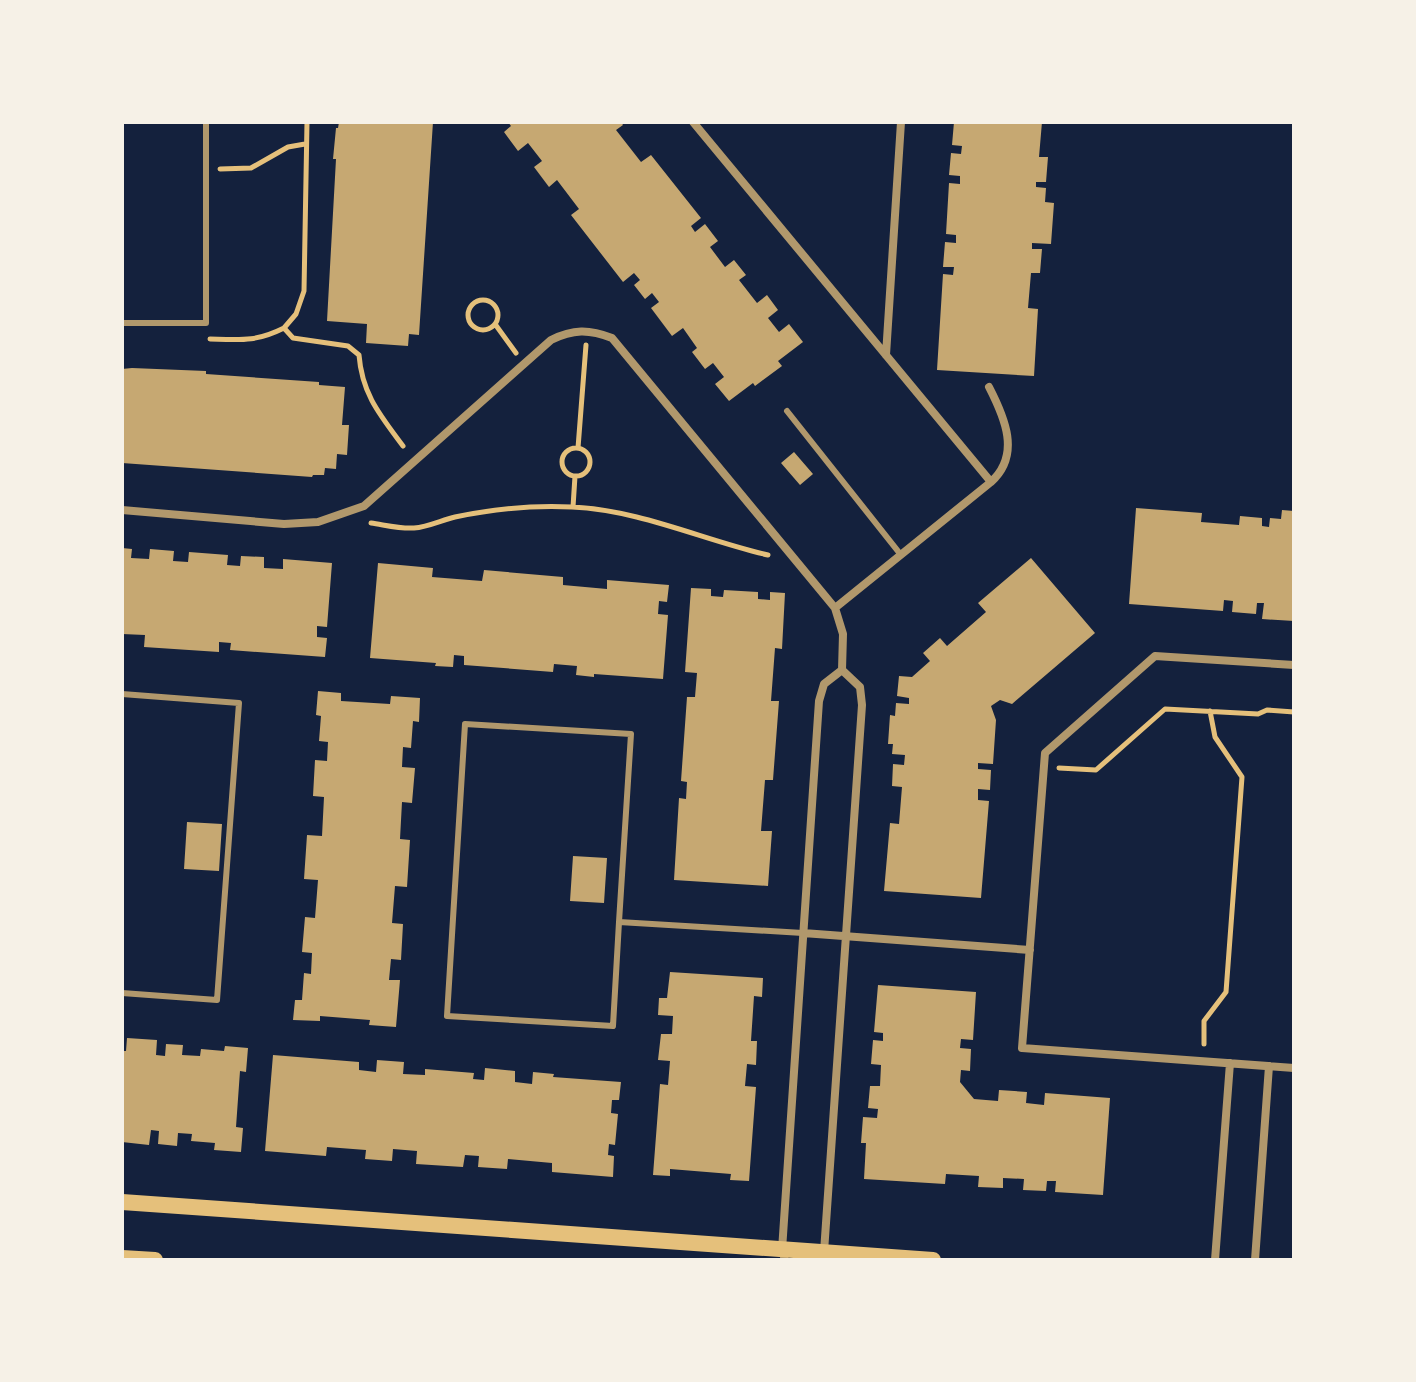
<svg xmlns="http://www.w3.org/2000/svg" width="1416" height="1382" viewBox="0 0 1416 1382" font-family="'Titillium Web',sans-serif">
<style>
.building{fill:#c6a872}
.lines{fill:none;stroke-linecap:round;stroke-linejoin:round}
.path{stroke:#e5c07b;stroke-width:5}
.service{stroke:#b1986c;stroke-width:6}
.minor{stroke:#b1986c;stroke-width:8}
.secondary{stroke:#e5c07b;stroke-width:16}
</style>
<rect width="100%" height="100%" fill="#14213d"/>
<!-- building -->
<path class="building" d="M339,122h94l-14,213 -10,-1 -1,12 -42,-3 1,-19 -40,-3 9,-162h-3l3,-31h2z
M508,122h113l2,3 -7,5 25,32 10,-7 50,63 -10,8 4,6 10,-8 13,17 -8,6 15,20 9,-7 12,15 -7,5 18,23 10,-8 11,15 -10,8 11,14 10,-8 14,18 -25,19 4,5 -27,20 -2,-3 -24,18 -14,-17 9,-7 -11,-14 -8,6 -13,-17 5,-4 -14,-20 -11,8 -21,-28 8,-6 -7,-9 -7,6 -11,-14 6,-5 -6,-7 -11,9 -52,-67 8,-6 -22,-29 -8,7 -15,-20 8,-6 -14,-18 -10,8 -14,-19 7,-6z
M954,122h88l-3,35h9l-2,25h-10v5l10,1 -1,14 9,1 -3,41 -19,-1v6h10l-2,24h-9l-3,35 10,1 -4,67 -97,-6 6,-96 10,1 1,-8h-11l2,-25 11,1v-8l-10,-1 3,-51 11,1v-8l-11,-1 2,-22 10,1 1,-8 -10,-1z
M132,368l74,3v3l113,8v3l26,2 -3,38h7l-2,30 -10,-1 -1,15 -11,-1 -1,7h-11l-1,2 -190,-14v-94z
M794,452l19,22 -13,11 -19,-22z
M1136,508l66,5 -1,9 38,3 1,-9 22,2v8l7,1 1,-9 11,1 1,-9 12,1v110l-32,-2 2,-16h-7l-1,11 -24,-2 1,-11 -9,-1 -1,11 -94,-7z
M122,548l10,1 -1,9 18,1 1,-10 24,2 -1,10 15,1 1,-10 39,3 -1,10 13,1 1,-10 23,1v11l19,1v-10l49,4 -5,64 -10,-1v11l10,1 -2,19 -95,-7 1,-7 -12,-1v10l-75,-5 1,-12 -23,-1z
M1031,558l64,75 -83,71 -12,-4 -9,6 5,14 -3,44 -15,-1v6l13,1 -1,20 -12,-1v11l11,1 -8,97 -97,-7 6,-68 9,1 3,-37 -10,-1 1,-22 11,1 1,-10 -13,-1 1,-10h-5l2,-29 5,1 1,-13 13,1v-6l-12,-2 2,-20 13,1 18,-16 -7,-8 17,-15 7,8 39,-34 -8,-9z
M378,563l55,5 -1,9 50,4 2,-11 79,7v8l44,4v-9l62,5 -2,17 -8,-1 -1,13 10,1 -5,64 -69,-5v3l-18,-2 1,-9 -23,-2 -1,8 -89,-7v-9l-10,-1 -1,12 -18,-1 1,-3 -66,-5z
M691,588l20,1v7l12,1 1,-7 34,2v7l12,1v-8l15,1 -3,56 -7,-1 -4,53h8l-6,79h-8l-4,51h11l-4,55 -94,-6 5,-82 7,1 1,-17 -6,-1 6,-84h8l2,-24 -12,-1z
M318,691l23,2v8l49,3 1,-8 29,2 -1,24 -6,-1 -2,27 -8,-1 -1,20 13,1 -3,35 -10,-1 -2,37 10,1 -3,47 -12,-1 -3,37 11,1 -2,36 -10,-1 -2,21h11l-4,47 -27,-2 1,-5 -50,-4v5l-27,-1 2,-20h7l2,-27 7,1 1,-21 -10,-1 3,-35 10,1 3,-38 -14,-1 3,-44 15,1 2,-39 -11,-1 2,-36 12,1 1,-19 -9,-1 2,-25 -5,-1z
M187,822l35,2 -3,47 -35,-2z
M573,856l34,2 -3,45 -34,-2z
M670,972l93,6 -1,19 -8,-1 -3,45h6l-1,24 -9,-1 -2,22 11,1 -7,94 -19,-1 1,-6 -61,-5v7l-17,-1 7,-91 8,1 2,-24 -12,-1 3,-26h11l1,-18 -15,-1 1,-17h8z
M878,985l98,7 -3,48 -12,-1 -1,9 11,1 -1,22 -9,-1 -1,12 14,17 24,2 1,-11 28,2 -1,11 18,2 1,-12 65,5 -7,97 -48,-3 1,-11h-9l-1,10 -23,-1 1,-11 -21,-1v10l-25,-1 1,-11 -33,-2 -1,10 -81,-5 2,-36h-5l2,-26 14,1 1,-9 -10,-1 2,-22h10l1,-21 -10,-1 2,-24 10,1v-8l-9,-1z
M127,1038l30,2 -1,15 9,1 1,-12 17,1 -1,10 18,1 1,-7 23,2 1,-5 23,2 -2,24 -6,-1 -4,56 7,1 -2,24 -27,-2 1,-7 -24,-2 1,-7 -14,-1 -1,13 -19,-2 1,-13 -8,-1 -2,15 -27,-3v-91h4z
M273,1055l86,7v8l17,2 1,-12 27,2 -1,12 22,1v-6l49,4 -1,6 11,1 1,-12 30,3v11l17,2 1,-12 21,2 -1,3 68,5 -2,18h-7l-1,13 7,1 -3,31 -6,-1 -1,11 6,1 -1,21 -61,-5v-9l-44,-4 -1,10 -29,-2 1,-11 -14,-1 -2,12 -47,-3 1,-13 -24,-2 -1,12 -27,-2 1,-9 -39,-3 -1,9 -61,-5z"/>
<g class="lines">
<!-- path -->
<path class="path" d="M220,169l31,-1 37,-21 17,-3
M468 315a15 15 0 1 1 30 0a15 15 0 1 1-30 0Z
M495,324l21,29
M284,328l12,-14 8,-23 3,-169
M210,339c31,1 46,3 74,-11l9,10 55,8 11,9c3,39 21,60 44,91
M562 462a14 14 0 1 1 28 0a14 14 0 1 1-28 0Z
M578,448l8,-103
M573,507l2,-31
M371,523c14,2 29,6 43,5 14,-1 28,-8 41,-11 38,-8 78,-12 117,-10 68,3 131,33 196,48
M1059,768l37,2 69,-61 93,5 9,-4 27,2
M1204,1044v-23l22,-29 16,-215 -27,-40 -5,-26"/>
<!-- service -->
<path class="service" d="M122,323h84v-201
M787,411l114,144
M122,694l117,9 -22,297 -95,-7
M619,922l12,-188 -166,-10 -18,292 166,10 6,-104 184,11"/>
<!-- minor -->
<path class="minor" d="M693,122l298,360 -156,126
M886,355l15,-233
M989,387c16,31 32,68 2,95
M122,510l162,14 34,-2 46,-16 187,-166c22,-11 38,-11 61,-2l223,270 8,26 -1,36 18,17 2,18 -36,518 -2,29 -4,8
M1294,665l-139,-9 -110,97 -23,295 272,20
M803,933l227,17
M785,1260l-3,-10 37,-549 5,-17 18,-14
M1215,1260l15,-197
M1255,1260l14,-194"/>
<!-- secondary -->
<path class="secondary" d="M122,1202l811,58
M122,1258l33,2"/>
</g>
<!-- border -->
<rect width="1416" height="1382" fill="none" stroke="#f6f1e7" stroke-width="248"/>
</svg>
